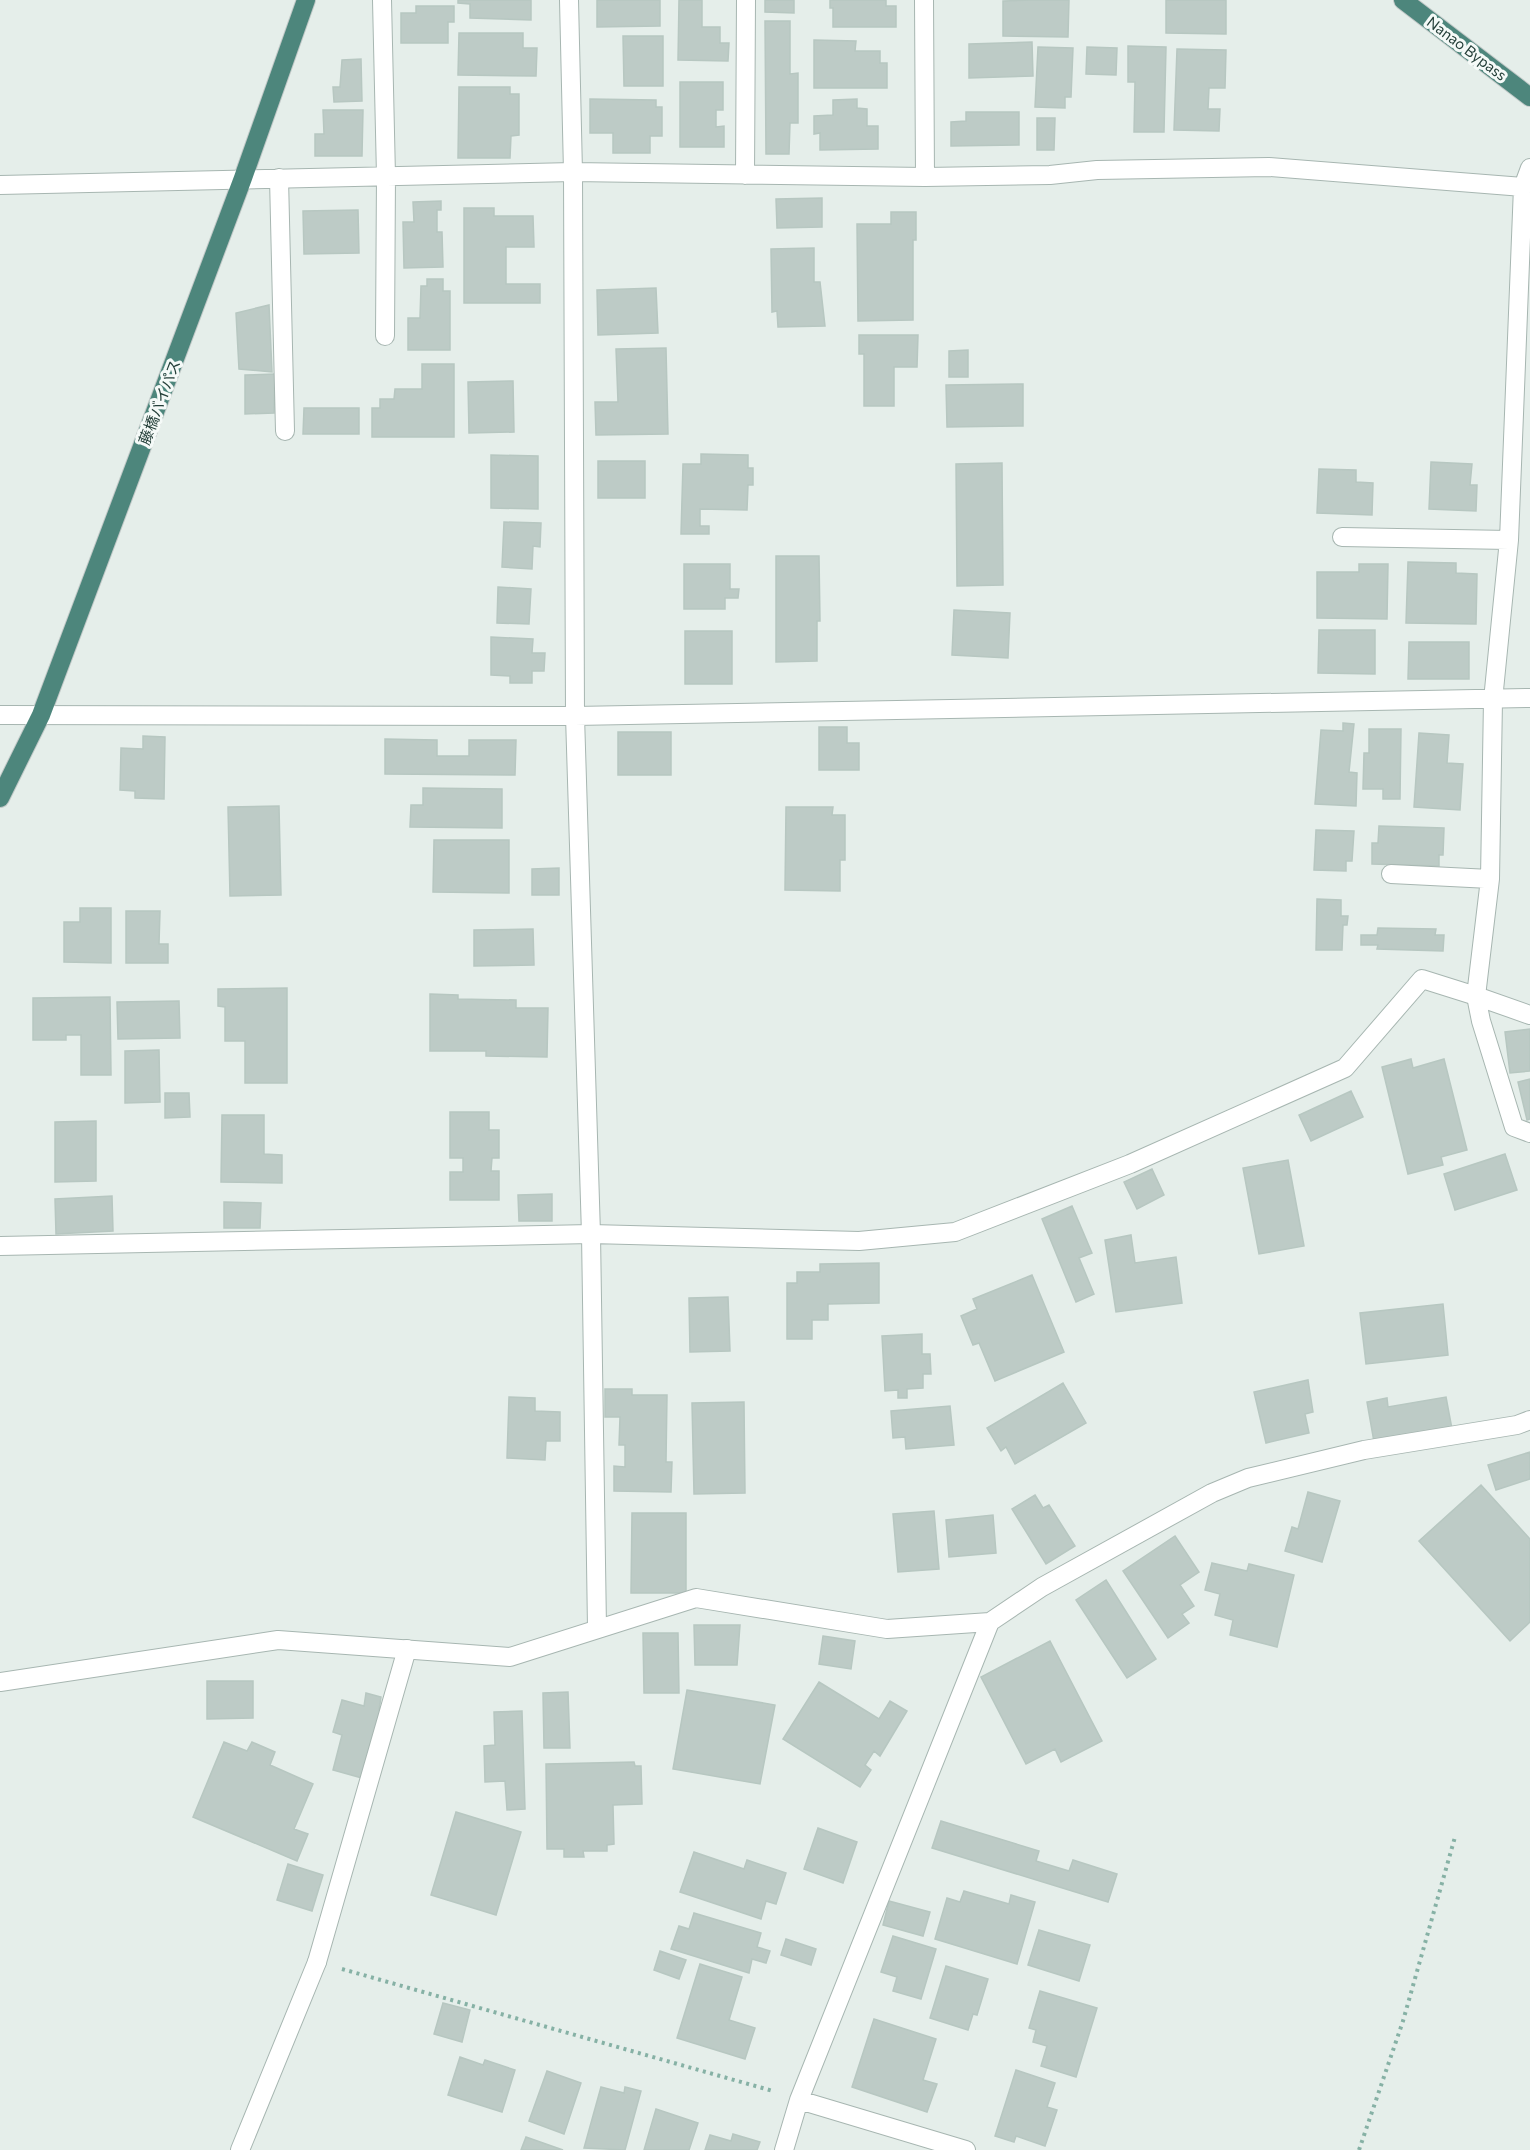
<svg xmlns="http://www.w3.org/2000/svg" width="1530" height="2150" viewBox="0 0 1530 2150" font-family="Commissioner,'Noto Sans JP',sans-serif">
<style>
.building{fill:#bdcbc6;stroke:#b7c7c1;stroke-width:1.5}
.lines{fill:none;stroke-linecap:round;stroke-linejoin:round}
.service-casing{stroke:#a7b6b1;stroke-width:20}
.minor-casing{stroke:#a7b6b1;stroke-width:20}
.trunk-casing{stroke:#c2c9c8;stroke-width:20}
.path{stroke:#86b1a5;stroke-width:4;stroke-dasharray:3 4.5;stroke-linecap:butt}
.service{stroke:#fff;stroke-width:18}
.minor{stroke:#fff;stroke-width:18}
.trunk{stroke:#4d867c;stroke-width:18}
.labels{text-anchor:middle;dominant-baseline:central;stroke-width:6;stroke-linejoin:round;paint-order:stroke}
.street-label{font-size:15px;fill:#243f39;stroke:#f5faf8}
</style>
<rect width="100%" height="100%" fill="#e5eeea"/>
<!-- building -->
<path class="building" d="M458,0h73v20l-61,-2v-14l-12,-1z
M597,0h63v26l-63,1z
M679,0h23v27h18v16h9l-1,18 -50,-1z
M765,0h29v13l-29,-1z
M830,0h56v6h10v21h-63v-19h-3z
M1034,0h35l-1,37 -65,-1v-35z
M1166,0h60v34l-60,-1z
M416,6h38v16h-6v21h-47v-30h15z
M765,21h25v53l8,-1v50h-8l-1,31h-23z
M459,33h64v15h14l-1,28 -78,-1z
M623,36h40v50h-39z
M814,40l42,1 -1,10h25v12h7v25h-73z
M1032,42l1,34 -64,2v-34z
M1128,46l38,1 -2,85h-30l1,-50h-7z
M1038,47l35,1 -2,49h-6v11l-30,-1z
M1087,47l30,1 -1,27 -30,-1z
M1177,49l49,1 -1,38h-16l-1,21h12l-1,22 -45,-1z
M361,59l1,42 -28,1 -1,-15h7l2,-27z
M680,82h43v28h-7v17l8,-1v21h-44z
M459,87h51v7h9v41l-8,1 -1,22h-52z
M590,99l66,1v7h6v29h-12v17h-37v-20h-23z
M857,99v9l10,1v17h11v23l-58,1v-17l-6,1v-18l19,-1v-15z
M323,110h40l-1,46h-47v-22h9z
M966,112h53v33l-68,1v-24l15,-1z
M1037,118h18l-1,32h-17z
M822,198v29l-45,1 -1,-29z
M441,201v9h-4v22h5l1,35 -39,1 -1,-46h11l-1,-20z
M464,208h30v8h39l1,31h-28v37h34v19h-76z
M358,210l1,43 -55,1 -1,-43z
M891,212h25v28h-3v80l-55,1 -1,-97h34z
M814,248v34h6l5,44 -47,1 -1,-16 -5,1 -1,-63z
M427,279h16v12h7v59h-42v-32h12l1,-32h6z
M656,288l2,45 -60,2 -1,-45z
M269,305l3,67 -33,-3 -3,-56z
M859,335h59l-1,32h-23v39h-30v-52h-5z
M666,348l2,86 -72,1 -1,-33h23l-2,-53z
M968,350v27h-19v-26z
M422,364h32v73h-82v-29h8v-9h14l1,-10h27z
M275,374l-1,39 -29,1v-39z
M513,381l1,51 -45,1 -1,-51z
M1023,384v42l-76,1 -1,-42z
M304,408h55v26h-56z
M701,454l47,1v13h5v17h-5l-1,25 -47,-1v17h9v8h-28l2,-70h18z
M491,455l47,1v53l-47,-1z
M598,461h47v37h-47z
M1431,462l41,2 -2,21h7l-1,26 -47,-2z
M1002,463l1,122 -46,1 -1,-122z
M1319,469l37,1v12l17,1 -1,32 -55,-2z
M504,522l37,1 -1,24 -7,-1 -1,23 -30,-2z
M776,556h43l1,65h-3v40l-41,1z
M1408,562l48,1v10l21,1 -1,50 -70,-1z
M684,564h46v25h9l-1,9h-13v11h-41z
M1359,564h29l-1,55 -70,-1v-46h42z
M498,587l33,2 -2,35 -32,-1z
M954,610l56,3 -2,45 -56,-3z
M1319,630h56v44l-57,-1z
M685,631h47v53h-47z
M491,637l42,2 -1,14h13l-1,18h-12v12h-22v-7l-19,-1z
M1409,642h60v37h-61z
M1343,723l11,1 -5,48 8,1 -1,33 -41,-2 6,-74 22,1z
M819,727h28v16h12v27h-40z
M1369,729h32l-1,70h-17v-10h-20l1,-36h5z
M618,732h53v43h-53z
M1419,733l30,2 -2,28 16,1 -3,46 -46,-3z
M143,736l22,1 -1,62 -29,-1v-7l-15,-1 1,-42 22,1z
M385,739l52,1v16h32v-16h47l-1,35 -130,-1z
M423,788l79,1v39l-92,-1 1,-22h12z
M279,806l2,89 -51,1 -2,-89z
M786,807h47l-1,8h13v45h-5v31l-55,-1z
M1379,826l65,2 -1,27h-4v11l-67,-2v-21h6z
M1316,830l38,1 -2,30h-6v10l-32,-1z
M434,840h75v53l-76,-1z
M559,868v27h-27v-26z
M1317,899l24,1v16h7l-1,9h-4l-1,25h-26z
M80,908h31v55l-47,-1v-40h16z
M126,911h34l-1,33h9v19h-42z
M1378,928l58,1 -1,6h9l-1,16 -66,-2 1,-4h-17v-10h16z
M533,929l1,36 -60,1v-36z
M287,988v95h-42v-42h-20v-34l-7,-1v-17z
M430,994l28,1v4l58,1v8h32l-1,49 -61,-1v-5h-56z
M110,997l1,78h-30v-40h-15v5h-33v-42z
M179,1001l1,37 -62,1 -1,-37z
M1530,1029v42l-20,2 -5,-41z
M159,1050l1,52 -35,1v-52z
M1411,1059l2,9 31,-9 23,91 -26,7 2,8 -35,9 -26,-107z
M1530,1079v40l-3,1 -9,-38z
M1351,1091l12,26 -52,24 -12,-26z
M165,1093h24l1,24 -25,1z
M450,1112h39v18h10v28h-7l-1,13h8v29h-49v-28h13v-14h-13z
M222,1115h42v39l18,1v28l-61,-1z
M96,1121v60l-41,1v-60z
M1505,1154l12,36 -62,20 -11,-36z
M1288,1160l16,86 -45,8 -16,-86z
M1152,1169l12,26 -27,14 -13,-27z
M552,1194v27h-33l-1,-26z
M112,1196l1,35 -57,3 -1,-35z
M224,1202l37,1 -1,25h-36z
M1072,1206l20,47 -13,5 15,36 -18,8 -34,-83z
M1131,1235l4,28 41,-6 6,46 -66,9 -11,-72z
M879,1263v40l-51,1v16h-16v19h-25v-56h10v-11h23v-8z
M1032,1275l32,77 -69,29 -16,-38 -6,2 -12,-29 16,-7 -4,-10z
M728,1297l2,54 -40,1 -1,-54z
M1443,1304l5,51 -82,9 -6,-51z
M922,1334v20h8l1,20h-8v14l-16,1v9h-9v-8l-13,1 -3,-55z
M1308,1380l5,32 -8,2 4,19 -43,10 -12,-51z
M1063,1383l23,40 -71,41 -9,-17 -5,4 -14,-23z
M605,1389h27v6h35l-1,67h6l-1,30 -57,-1v-25l11,1v-22h-6l1,-28h-15z
M509,1397l26,1v13l25,1v29h-14l-1,19 -38,-2z
M1446,1397l6,32 -78,13 -7,-40 20,-4 1,9z
M744,1402l1,91 -51,1 -2,-91z
M950,1406l4,39 -48,4 -1,-12 -12,1 -2,-27z
M1530,1452v27l-34,11 -8,-25z
M1481,1485l49,54v83l-20,19 -91,-100z
M1308,1492l32,9 -18,61 -37,-11 7,-24 6,2z
M1035,1495l8,13 6,-3 26,41 -29,18 -34,-55z
M934,1511l5,58 -41,3 -5,-58z
M632,1513h54v80h-55z
M993,1515l3,38 -47,4 -3,-37z
M1175,1536l24,36 -19,13 14,21 -12,8 7,9 -21,15 -45,-67z
M1212,1563l35,8 2,-7 45,11 -17,72 -47,-12 3,-15 -18,-5 5,-21 -15,-4z
M1106,1580l50,79 -29,19 -51,-78z
M694,1625h46l-3,40h-42z
M643,1633h35l1,60h-35z
M823,1636l32,5 -4,28 -32,-5z
M1050,1641l52,100 -41,21 -6,-13 -29,15 -45,-87z
M207,1681h46v37l-46,1z
M819,1682l60,37 11,-18 17,10 -27,45 -6,-5 -9,14 6,5 -11,17 -77,-48z
M687,1690l88,15 -15,79 -87,-15z
M568,1692l2,56h-26l-1,-55z
M366,1693l15,4 -2,13 5,1 -22,67 -29,-8 9,-35 -9,-3 9,-32 22,6z
M522,1711l3,98 -18,1 -2,-29 -20,1 -1,-36 11,-1 -1,-33z
M224,1742l23,9 5,-9 23,10 -5,13 43,19 -19,45 14,5 -11,27 -104,-44z
M634,1762l1,4h6l1,38 -29,1 1,39 -7,1v6h-24l1,6h-20v-8h-17l-1,-85z
M456,1812l65,20 -25,83 -65,-20z
M941,1821l98,30 -3,10 33,10 4,-11 44,14 -9,28 -176,-54z
M818,1828l39,14 -14,41 -39,-14z
M694,1852l50,17 3,-9 39,13 -10,31 -10,-3 -5,18 -81,-27z
M288,1864l35,11 -11,36 -35,-11z
M964,1891l45,13 2,-9 24,7 -18,62 -82,-25 12,-41 13,4z
M889,1901l41,11 -7,24 -40,-11z
M694,1913l67,20 -4,14 13,4 -4,12 -14,-4 -3,14 -78,-24 8,-23 10,3z
M1039,1930l51,15 -11,36 -51,-16z
M893,1936l43,13 -15,50 -28,-8 4,-14 -16,-5z
M786,1939l30,10 -5,16 -30,-10z
M660,1951l26,9 -7,19 -25,-9z
M700,1964l42,13 -13,43 26,8 -10,31 -68,-21z
M946,1966l42,13 -11,36 -4,-1 -5,16 -38,-12z
M1040,1991l57,17 -21,69 -35,-11 6,-20 -14,-4 3,-12 -7,-2z
M443,2003l27,7 -8,32 -28,-8z
M874,2019l62,20 -13,41 14,4 -10,28 -75,-25z
M460,2057l23,8 2,-5 30,10 -13,42 -54,-17z
M1016,2070l39,13 -8,24 10,3 -12,36 -29,-10 -2,6 -19,-6z
M547,2071l34,12 -17,51 -35,-13z
M601,2087l23,6 1,-6 16,4 -16,59 -41,-2z
M656,2109l42,14 -9,27h-45z
M733,2134l27,8 -3,8h-52l5,-15 21,6z
M526,2137l37,13h-42z"/>
<g class="lines">
<defs>
<path id="service" d="M1476,996l5,25 33,106 16,6
M1476,996l54,19
M317,1962l90,-313"/>
<path id="minor" d="M382,0l4,176 -1,160
M569,0l4,172 2,544 16,518 6,394
M924,0l1,177
M745,175l1,-175
M279,178l6,253
M0,185l573,-13 352,5 125,-2 47,-5 172,-3 254,20
M1342,537l167,3
M0,715l575,1 955,-18
M1391,874l99,5
M0,1246l591,-12 268,7 96,-9 175,-68 215,-96 77,-89 54,17 14,-117 3,-179 16,-160 14,-353 7,-19
M0,1682l278,-42 232,17 186,-59 191,31 103,-7 52,-35 170,-94 36,-15 116,-28 153,-25 13,-5
M799,2100l167,50
M240,2150l77,-188
M784,2150l15,-50 191,-478"/>
<path id="trunk" d="M1403,0l127,97
M0,798l41,-83 202,-537 63,-178"/>
</defs>
<!-- service casing -->
<use href="#service" class="service-casing"/>
<!-- minor casing -->
<use href="#minor" class="minor-casing"/>
<!-- trunk casing -->
<use href="#trunk" class="trunk-casing"/>
<!-- path -->
<path class="path" d="M342,1969l431,122
M1359,2150l44,-129 52,-184"/>
<!-- service -->
<use href="#service" class="service"/>
<!-- minor -->
<use href="#minor" class="minor"/>
<!-- trunk -->
<use href="#trunk" class="trunk"/>
</g>
<g class="labels">
<!-- street labels -->
<g class="street-label">
<text transform="translate(1467 48) rotate(37)">Nanao Bypass</text>
<text transform="translate(159 402) rotate(-69)">藤橋バイパス</text>
</g>
</g>
</svg>
